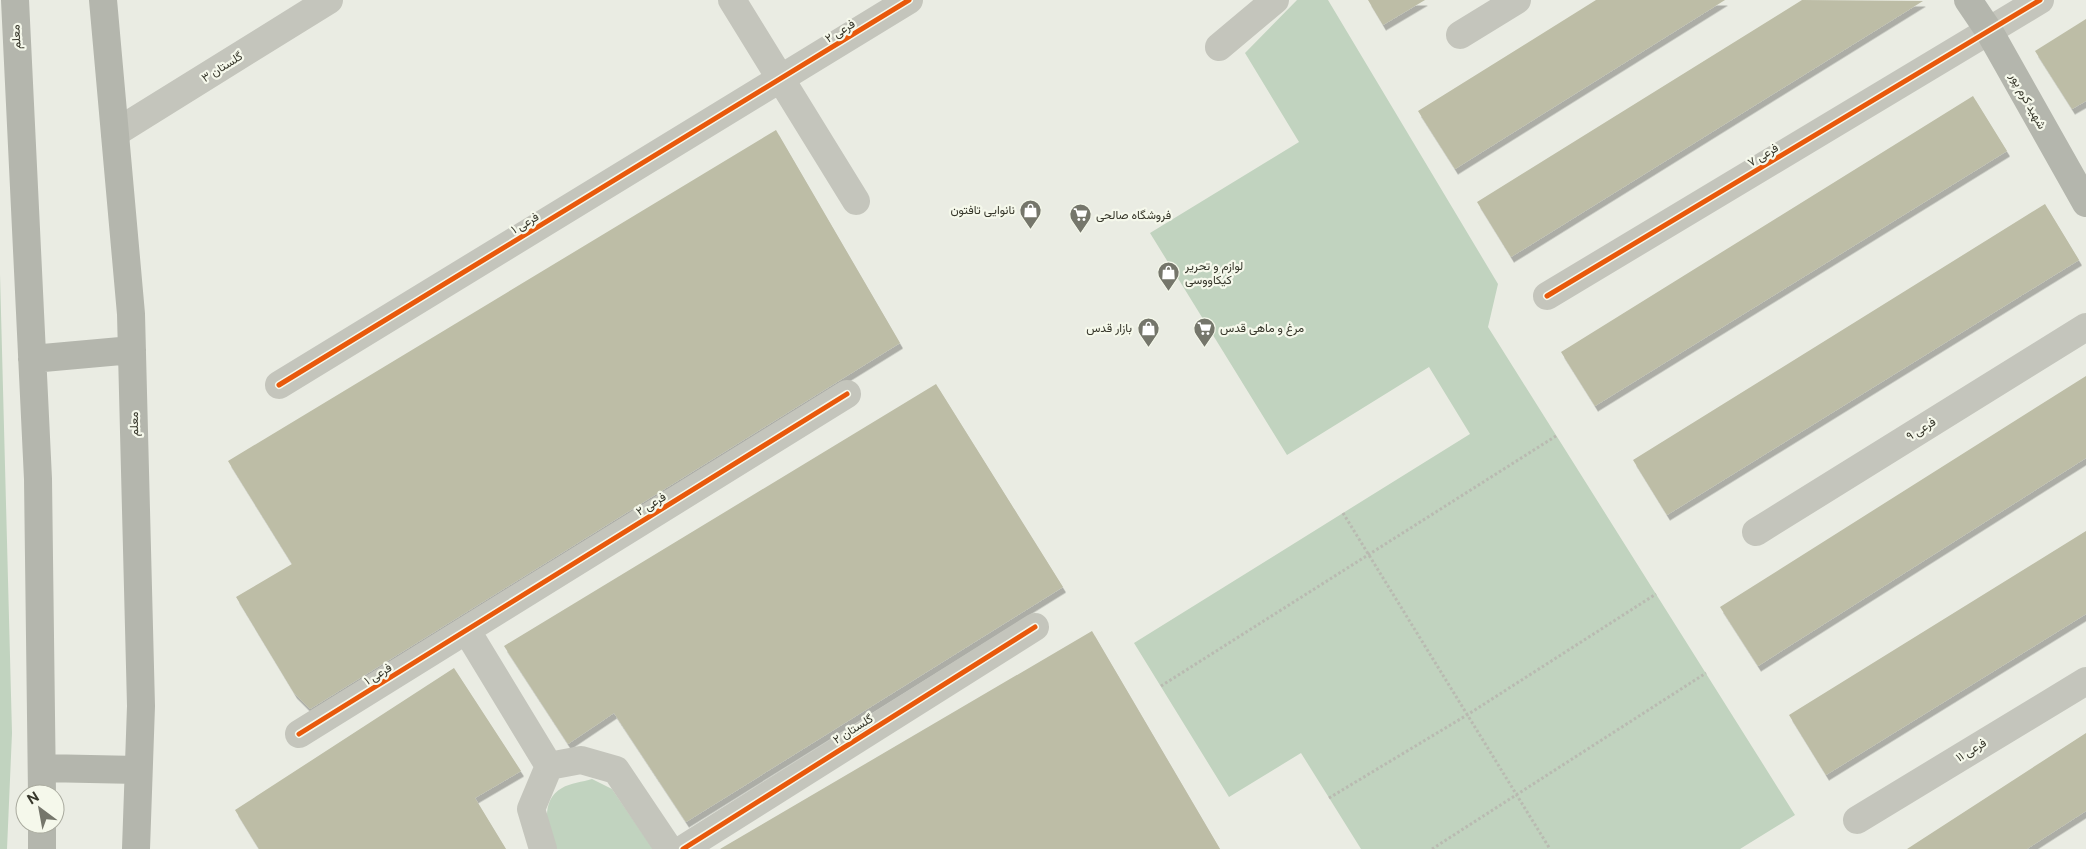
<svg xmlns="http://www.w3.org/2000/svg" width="2086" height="849" viewBox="0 0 2086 849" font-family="'Public Sans',Vazirmatn,sans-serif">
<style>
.green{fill:#c1d3bf}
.building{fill:#bdbda6;filter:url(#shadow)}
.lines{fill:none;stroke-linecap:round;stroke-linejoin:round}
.path{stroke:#b9bab1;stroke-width:3;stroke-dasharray:2.5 2.5;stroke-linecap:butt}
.street{stroke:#c4c5bc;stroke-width:28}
.secondary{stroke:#b4b6ad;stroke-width:28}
.cycleway-casing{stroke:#f5f8eb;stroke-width:8}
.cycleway{stroke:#e8590c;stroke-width:5}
.labels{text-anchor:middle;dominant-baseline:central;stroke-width:4.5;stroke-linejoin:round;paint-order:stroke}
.street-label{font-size:12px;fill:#36362a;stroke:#f5f8eb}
.poi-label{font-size:12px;fill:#36362a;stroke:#f5f8eb;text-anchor:start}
</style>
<defs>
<filter id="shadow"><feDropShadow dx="3" dy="5.5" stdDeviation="0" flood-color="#0004"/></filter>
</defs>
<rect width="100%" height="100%" fill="#eaece3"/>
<!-- green -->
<path class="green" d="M1297,0h31l170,284 -10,43 307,488 -55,34h-379l-60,-96 -72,44 -95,-154 336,-209 -41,-67 -142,88 -137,-222 149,-91 -54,-89z
M0,274l12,459 -5,116h-7z
M592,779l20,10 41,60h-100c-5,-20 -14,-48 9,-61 8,-5 21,-6 30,-9z"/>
<!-- building -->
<path class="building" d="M1368,0h57l-42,25z
M1596,0h129l-270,169 -37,-58z
M1802,0l121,1 -412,256 -34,-55z
M2086,19v82l-14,8 -37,-58z
M1973,96l34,55 -412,255 -34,-54z
M776,130l124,213 -590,366 -16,-16 -58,-96 56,-33 -64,-103z
M2045,204l34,56 -412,255 -34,-55z
M2086,376v82l-328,208 -38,-59z
M936,384l127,203 -377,235 -72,-109 -46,31 -64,-98z
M2086,531v83l-260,161 -37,-60z
M1092,631l128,218h-500z
M454,668l67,103 -46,27 31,51h-247l-24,-39z
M2086,733v78l-59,38h-120z"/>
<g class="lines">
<!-- path -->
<path class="path" d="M1343,513l207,336
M1161,686l395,-250
M1329,798l138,-83 189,-121
M1432,849l274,-176"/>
<!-- street -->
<path class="street" d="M732,0l124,201
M1460,35l57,-35
M1219,47l56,-47
M115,133l214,-133
M1547,296l493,-296
M279,385l630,-385
M1756,532l330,-205
M467,631l82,135
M299,734l548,-340
M1857,820l229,-139
M543,849l-12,-40 18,-43 32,-6 35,10 53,79
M683,849l352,-222"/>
<!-- secondary -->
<path class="secondary" d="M15,0l23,479 4,315
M103,0l28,314 10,392 -5,143
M1968,0l21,31 97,172
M32,359l100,-9
M42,768l96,2
M42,824v25"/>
<defs>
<path id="cycleway" d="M1547,296l493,-296
M279,385l630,-385
M299,734l548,-340
M683,849l352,-222"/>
</defs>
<!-- cycleway casing -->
<use href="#cycleway" class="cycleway-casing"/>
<!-- cycleway -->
<use href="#cycleway" class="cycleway"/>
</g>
<!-- icons -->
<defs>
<symbol id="shop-pin" viewBox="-11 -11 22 30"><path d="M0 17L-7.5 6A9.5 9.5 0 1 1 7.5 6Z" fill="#75766b" stroke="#f5f8eb"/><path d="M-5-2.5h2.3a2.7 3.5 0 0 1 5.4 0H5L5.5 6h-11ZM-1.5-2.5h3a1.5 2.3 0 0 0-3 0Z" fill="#fff"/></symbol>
<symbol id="supermarket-pin" viewBox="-11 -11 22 30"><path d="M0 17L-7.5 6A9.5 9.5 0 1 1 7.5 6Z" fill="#75766b" stroke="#f5f8eb"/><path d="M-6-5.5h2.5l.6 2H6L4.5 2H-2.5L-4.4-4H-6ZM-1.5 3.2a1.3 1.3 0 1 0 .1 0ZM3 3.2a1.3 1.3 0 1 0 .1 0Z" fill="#fff"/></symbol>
</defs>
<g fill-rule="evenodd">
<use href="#shop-pin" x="1018" y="198" width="25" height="34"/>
<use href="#supermarket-pin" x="1068" y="202" width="25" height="34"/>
<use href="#shop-pin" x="1156" y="260" width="25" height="34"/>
<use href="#shop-pin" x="1136" y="316" width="25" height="34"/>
<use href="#supermarket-pin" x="1192" y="316" width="25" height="34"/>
</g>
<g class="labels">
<!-- street labels -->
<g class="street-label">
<text transform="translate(840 31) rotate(-32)">فرعی ۲</text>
<text transform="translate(16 37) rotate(-93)">معلم</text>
<text transform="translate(222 67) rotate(-32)">گلستان ۳</text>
<text transform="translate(2028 101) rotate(61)">شهید کرم پور</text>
<text transform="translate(1763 155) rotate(-31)">فرعی ۷</text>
<text transform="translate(525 223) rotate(-31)">فرعی ۱</text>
<text transform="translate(134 424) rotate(-91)">معلم</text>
<text transform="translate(1921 429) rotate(-32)">فرعی ۹</text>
<text transform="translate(651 504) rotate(-32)">فرعی ۲</text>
<text transform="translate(378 674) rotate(-32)">فرعی ۱</text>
<text transform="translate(853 729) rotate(-32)">گلستان ۲</text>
<text transform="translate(1971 750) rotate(-31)">فرعی ۱۱</text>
</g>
<!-- poi labels -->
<g class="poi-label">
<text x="1015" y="210" text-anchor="end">نانوایی تافتون</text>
<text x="1096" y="215">فروشگاه صالحی</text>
<text x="1185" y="266">لوازم و تحریر<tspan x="1185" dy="14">کیکاووسی</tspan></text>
<text x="1132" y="328" text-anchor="end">بازار قدس</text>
<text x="1220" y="328">مرغ و ماهی قدس</text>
</g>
</g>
<!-- north arrow -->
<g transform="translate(40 809) rotate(328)"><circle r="24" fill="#f5f8eb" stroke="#a9aa9e"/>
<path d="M0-4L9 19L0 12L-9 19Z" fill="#75766b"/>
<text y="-8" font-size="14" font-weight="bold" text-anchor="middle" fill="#36362a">N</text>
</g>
</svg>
